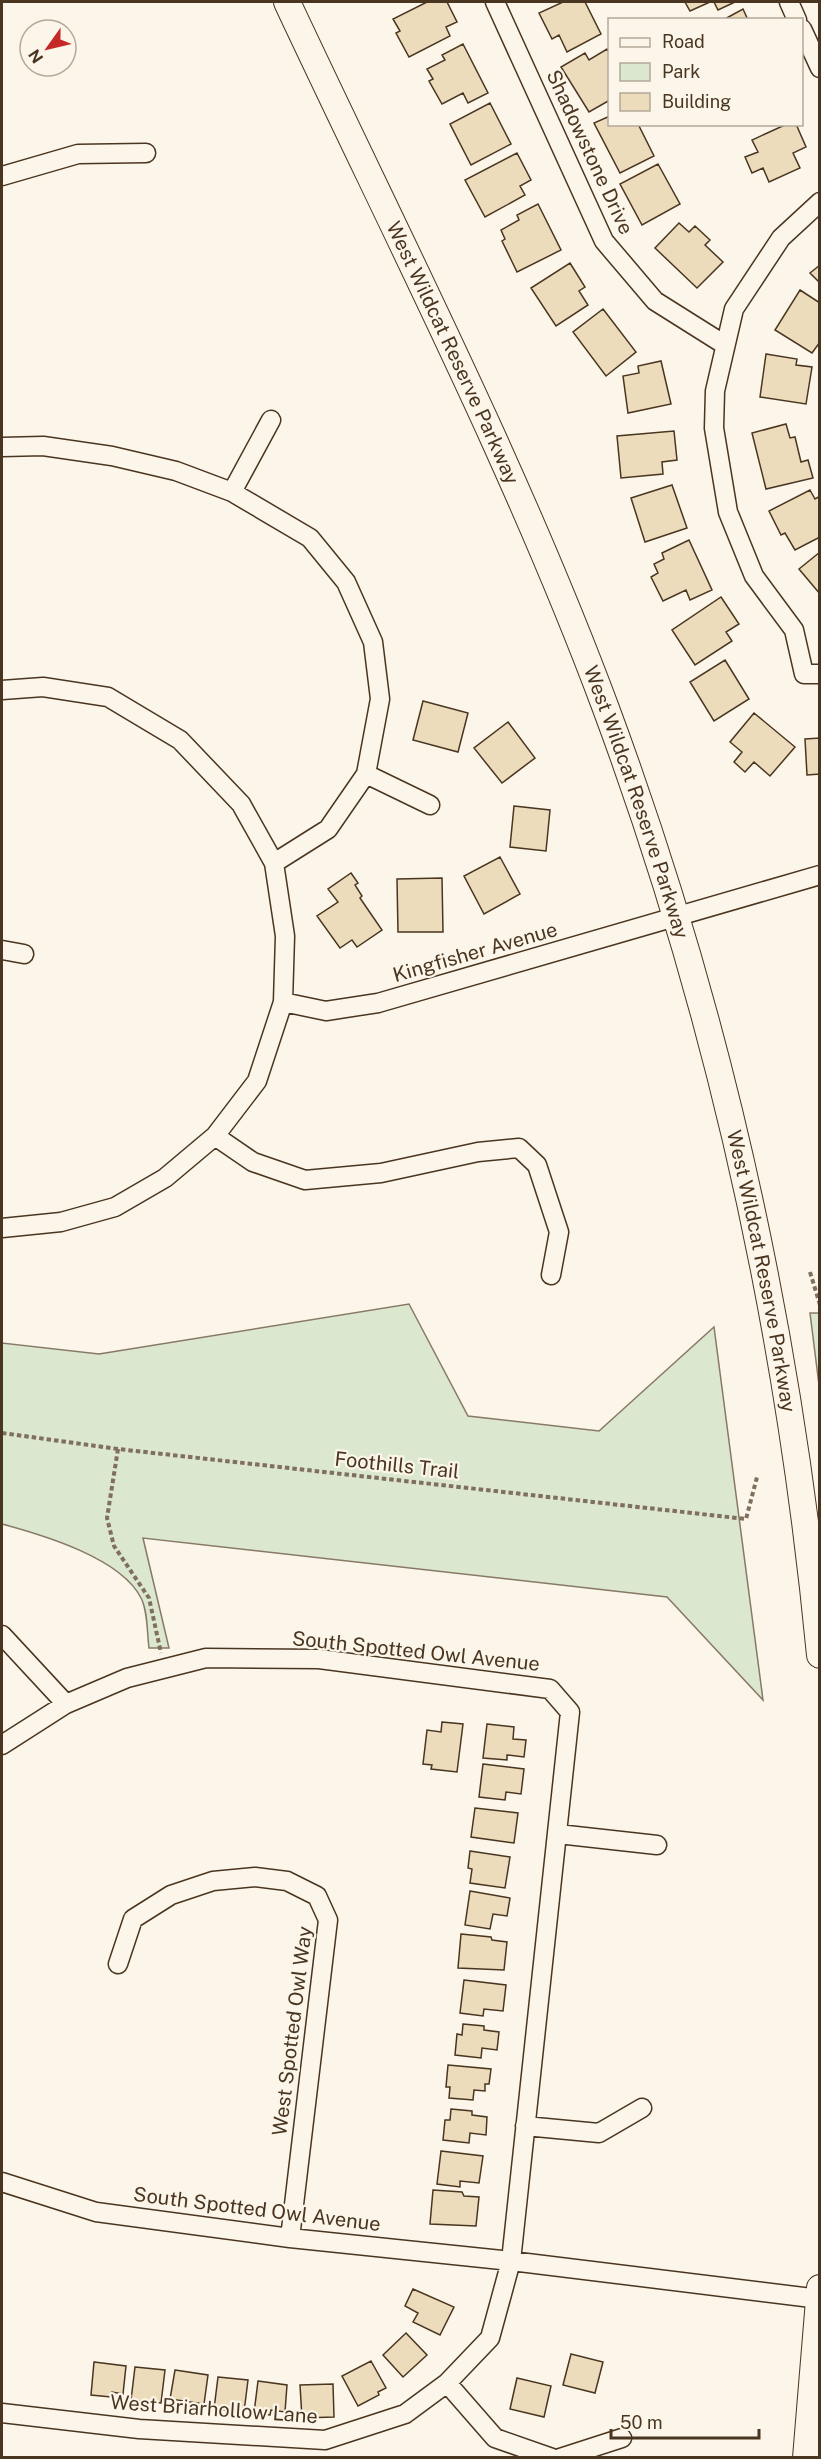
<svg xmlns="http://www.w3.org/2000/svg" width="821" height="2459" viewBox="0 0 821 2459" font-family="'Public Sans',sans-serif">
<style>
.green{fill:#dce7d0;stroke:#887966;stroke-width:1.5}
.building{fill:#ecdcbc;stroke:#4a3520;stroke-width:1.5}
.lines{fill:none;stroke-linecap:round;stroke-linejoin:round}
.street-casing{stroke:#4a3520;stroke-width:21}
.secondary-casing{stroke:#4a3520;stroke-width:28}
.path{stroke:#7f6f5c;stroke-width:4;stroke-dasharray:4.5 3;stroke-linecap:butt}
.street{stroke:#fbf6e9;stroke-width:18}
.secondary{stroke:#fbf6e9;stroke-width:26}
.labels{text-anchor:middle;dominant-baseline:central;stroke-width:4.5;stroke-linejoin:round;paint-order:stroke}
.street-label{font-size:20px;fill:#4a3520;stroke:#fbf6e9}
</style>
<rect width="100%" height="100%" fill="#fbf6e9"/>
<!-- green -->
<path class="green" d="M409,1304l59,112 131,15 115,-104 49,373 -96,-103 -524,-59 26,110h-20c-2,-14 -1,-37 -8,-50 -20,-40 -98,-63 -139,-74v-181l97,11z
M810,1313h9v72z"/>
<!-- building -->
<path class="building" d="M427,2h20l10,20 -11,5 4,9 -41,21 -13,-24 4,-2 -7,-12z
M563,2h22l16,32 -34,18 -8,-17 -7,4 -13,-26z
M685,2h25l-20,9z
M714,2h21l-17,8z
M743,9l5,11h-25z
M463,44l25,49 -20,10 -5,-10 -21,11 -13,-23 4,-2 -6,-10 18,-9 -3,-5z
M607,49l3,4v47l-21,12 -28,-45 24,-14 4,7z
M490,103l21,41 -40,21 -21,-41z
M610,116v8h28l16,32 -34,17 -26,-50z
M787,124h9l10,23 -13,6 7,15 -31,14 -6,-14 -11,5 -7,-16 13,-5 -6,-12z
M517,153l14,27 -11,6 5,9 -40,22 -20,-37z
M658,164l22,40 -38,21 -22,-41z
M538,204l23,46 -44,22 -15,-31 3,-2 -4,-9 18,-10 -2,-5z
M679,223l10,9 6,-6 15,14 -5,5 18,17 -26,26 -42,-40z
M570,263l15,24 -6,4 9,14 -32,21 -25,-38z
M820,265v18l-10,-10z
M800,290l20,13v39l-8,11 -37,-23z
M603,309l33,43 -30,24 -33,-44z
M766,354l31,5 -1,6 16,2 -6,37 -46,-7z
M661,361l10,43 -43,9 -5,-37 16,-3 -1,-7z
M786,424l4,14 5,-1 6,25 7,-2 5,18 -47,11 -14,-56z
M674,431l3,29 -15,2 1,12 -42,4 -4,-42z
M672,485l15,43 -42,14 -14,-44z
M810,490l5,9 5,-3v41l-25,13 -10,-17 -4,2 -12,-24z
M689,540l23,50 -22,10 -4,-10 -23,11 -12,-24 7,-4 -4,-9 10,-5 -2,-6z
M820,552v42l-21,-25z
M721,597l18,27 -13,8 6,9 -37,24 -23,-35z
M725,660l24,39 -35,22 -24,-39z
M423,701l45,12 -10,39 -45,-12z
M754,713l41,34 -25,29 -16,-14 -9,10 -11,-10 8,-10 -12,-10z
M508,722l27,36 -33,25 -28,-35z
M820,738v36l-13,1 -2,-36z
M514,806l36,4 -4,41 -36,-4z
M500,857l20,37 -36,20 -20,-38z
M351,873l7,10 -3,2 7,11 -2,2 22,32 -25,17 -5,-7 -12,8 -23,-32 21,-14 -10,-13z
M442,878l1,54h-45l-1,-53z
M442,1722l21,2 -6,48 -26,-3 1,-4 -9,-1 4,-34 14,2z
M487,1724l27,3 -1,12 13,1 -2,17 -17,-2v5l-24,-2z
M483,1764l41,5 -3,25 -15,-2 -1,8 -26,-3z
M475,1808l43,5 -4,30 -43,-6z
M470,1851l40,6 -5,31 -35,-5 2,-14 -4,-1z
M470,1891l40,7 -3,18 -14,-2 -3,15 -25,-4z
M461,1934l30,3 1,3 15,2 -3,28 -46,-2z
M464,1980l42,5 -3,26 -19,-2 -1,7 -23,-3z
M463,2024l21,2v4l15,2 -2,18 -15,-2 -1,10 -26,-3 2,-21 5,1z
M448,2065l43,4 -2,15h-4v7l-11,-1 -1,10 -24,-2 1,-11h-4z
M451,2109l21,2v4l15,2 -1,18 -16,-2 -1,10 -26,-3 2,-20h5z
M441,2151l42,5 -4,27 -19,-2v6l-23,-3z
M433,2190l29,2 2,4 15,1 -3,29 -46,-2z
M413,2289l41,18 -14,28 -27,-13 5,-9 -13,-7z
M406,2333l21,22 -24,22 -20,-22z
M571,2354l32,8 -8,31 -32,-8z
M371,2361l15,27 -8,4 1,3 -21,11 -16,-30z
M94,2362l32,4 -3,28 -11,-2 -1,5 -20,-2z
M135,2367l30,3 -4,33 -30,-3z
M175,2370l33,5 -4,29 -34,-5z
M218,2377l30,3 -4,32 -30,-3z
M517,2378l34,8 -7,31 -34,-8z
M258,2381l29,4 -2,27 -14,-2 -1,5 -16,-2z
M333,2384l1,33 -32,1 -2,-33z"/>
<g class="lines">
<defs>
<path id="street" d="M495,2l109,239 51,60 70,44
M789,2l8,18
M802,29l18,39
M2,176l76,-22 68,-1
M820,202l-39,36 -47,71 -19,82 -1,37 14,84 26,64 40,54 10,44h16
M2,447l41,-1 69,10 64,15 56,21 78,46 36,44 27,60 7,57 -14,75 -38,55 -54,34
M232,492l39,-72
M2,690l41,-3 65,10 72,43 61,64 33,59 11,73 -2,66 -26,79 -42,55 -50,42 -50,29 -54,15 -59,6
M366,774l64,31
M2,950l22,4
M283,1002l43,9 52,-8 442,-128
M215,1136l38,26 52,18 76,-7 97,-21 41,-4 18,17 22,67 -8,43
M2,1635l64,69
M2,1745l64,-41 61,-26 79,-20 113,1 231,30 20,23 -59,549 -21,77 -43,45 -42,31 -80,26 -186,-11 -137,-16
M558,1834l99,11
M118,1964l15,-45 38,-24 42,-14 42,-4 32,4 30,15 11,24 -38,318
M525,2126l74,7 43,-25
M2,2182l94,30 194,26 221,23 309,38
M447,2383l48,55 57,20
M560,2458l62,-20"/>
<g id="secondary">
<path id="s1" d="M287,2c109,233 228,463 318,704 114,306 184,625 215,949"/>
<path d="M806,2458l14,-170"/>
</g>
</defs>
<!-- street casing -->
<use href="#street" class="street-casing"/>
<!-- secondary casing -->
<use href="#secondary" class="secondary-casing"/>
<!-- path -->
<path class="path" d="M810,1272l10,33
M2,1433l116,16 628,70 11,-42
M118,1449l-11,69 7,28 35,52 12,55"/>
<!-- street -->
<use href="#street" class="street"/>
<!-- secondary -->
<use href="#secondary" class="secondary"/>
</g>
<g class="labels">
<!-- street labels -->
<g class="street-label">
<text transform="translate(590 152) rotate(65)">Shadowstone Drive</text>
<text stroke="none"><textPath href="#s1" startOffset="388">West Wildcat Reserve Parkway</textPath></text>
<text stroke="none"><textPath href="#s1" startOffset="874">West Wildcat Reserve Parkway</textPath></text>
<text transform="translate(475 952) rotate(-16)">Kingfisher Avenue</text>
<text stroke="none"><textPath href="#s1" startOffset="1360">West Wildcat Reserve Parkway</textPath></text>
<text transform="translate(397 1465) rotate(6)">Foothills Trail</text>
<text transform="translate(416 1651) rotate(6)">South Spotted Owl Avenue</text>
<text transform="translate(292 2031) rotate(-83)">West Spotted Owl Way</text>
<text transform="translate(257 2209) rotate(7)">South Spotted Owl Avenue</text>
<text transform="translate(214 2409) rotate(4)">West Briarhollow Lane</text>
</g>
</g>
<!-- border -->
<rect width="821" height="2459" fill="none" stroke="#4a3520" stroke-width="6"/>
<!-- legend -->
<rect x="608" y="18" width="195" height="108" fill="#fbf6e9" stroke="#b4a999" stroke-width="1.5"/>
<rect x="620" y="38" width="30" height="9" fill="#fbf6e9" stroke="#b4a999" stroke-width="1.5"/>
<text x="662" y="48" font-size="18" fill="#4a3520">Road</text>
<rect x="620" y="63" width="30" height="18" fill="#dce7d0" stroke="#b4a999" stroke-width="1.5"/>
<text x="662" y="78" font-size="18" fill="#4a3520">Park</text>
<rect x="620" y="93" width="30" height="18" fill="#ecdcbc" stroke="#b4a999" stroke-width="1.5"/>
<text x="662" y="108" font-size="18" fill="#4a3520">Building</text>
<!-- north arrow -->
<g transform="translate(48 48) rotate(236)"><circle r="28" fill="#fbf6e9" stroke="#b4a999" stroke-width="1.5"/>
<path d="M0-4.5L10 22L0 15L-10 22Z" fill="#c62828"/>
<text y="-9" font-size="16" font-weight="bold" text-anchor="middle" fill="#4a3520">N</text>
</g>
<!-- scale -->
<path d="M611 2429v9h148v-9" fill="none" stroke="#4a3520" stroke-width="3"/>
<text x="620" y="2429" font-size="18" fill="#4a3520" stroke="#fbf6e9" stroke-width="4.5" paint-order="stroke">50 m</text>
</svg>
